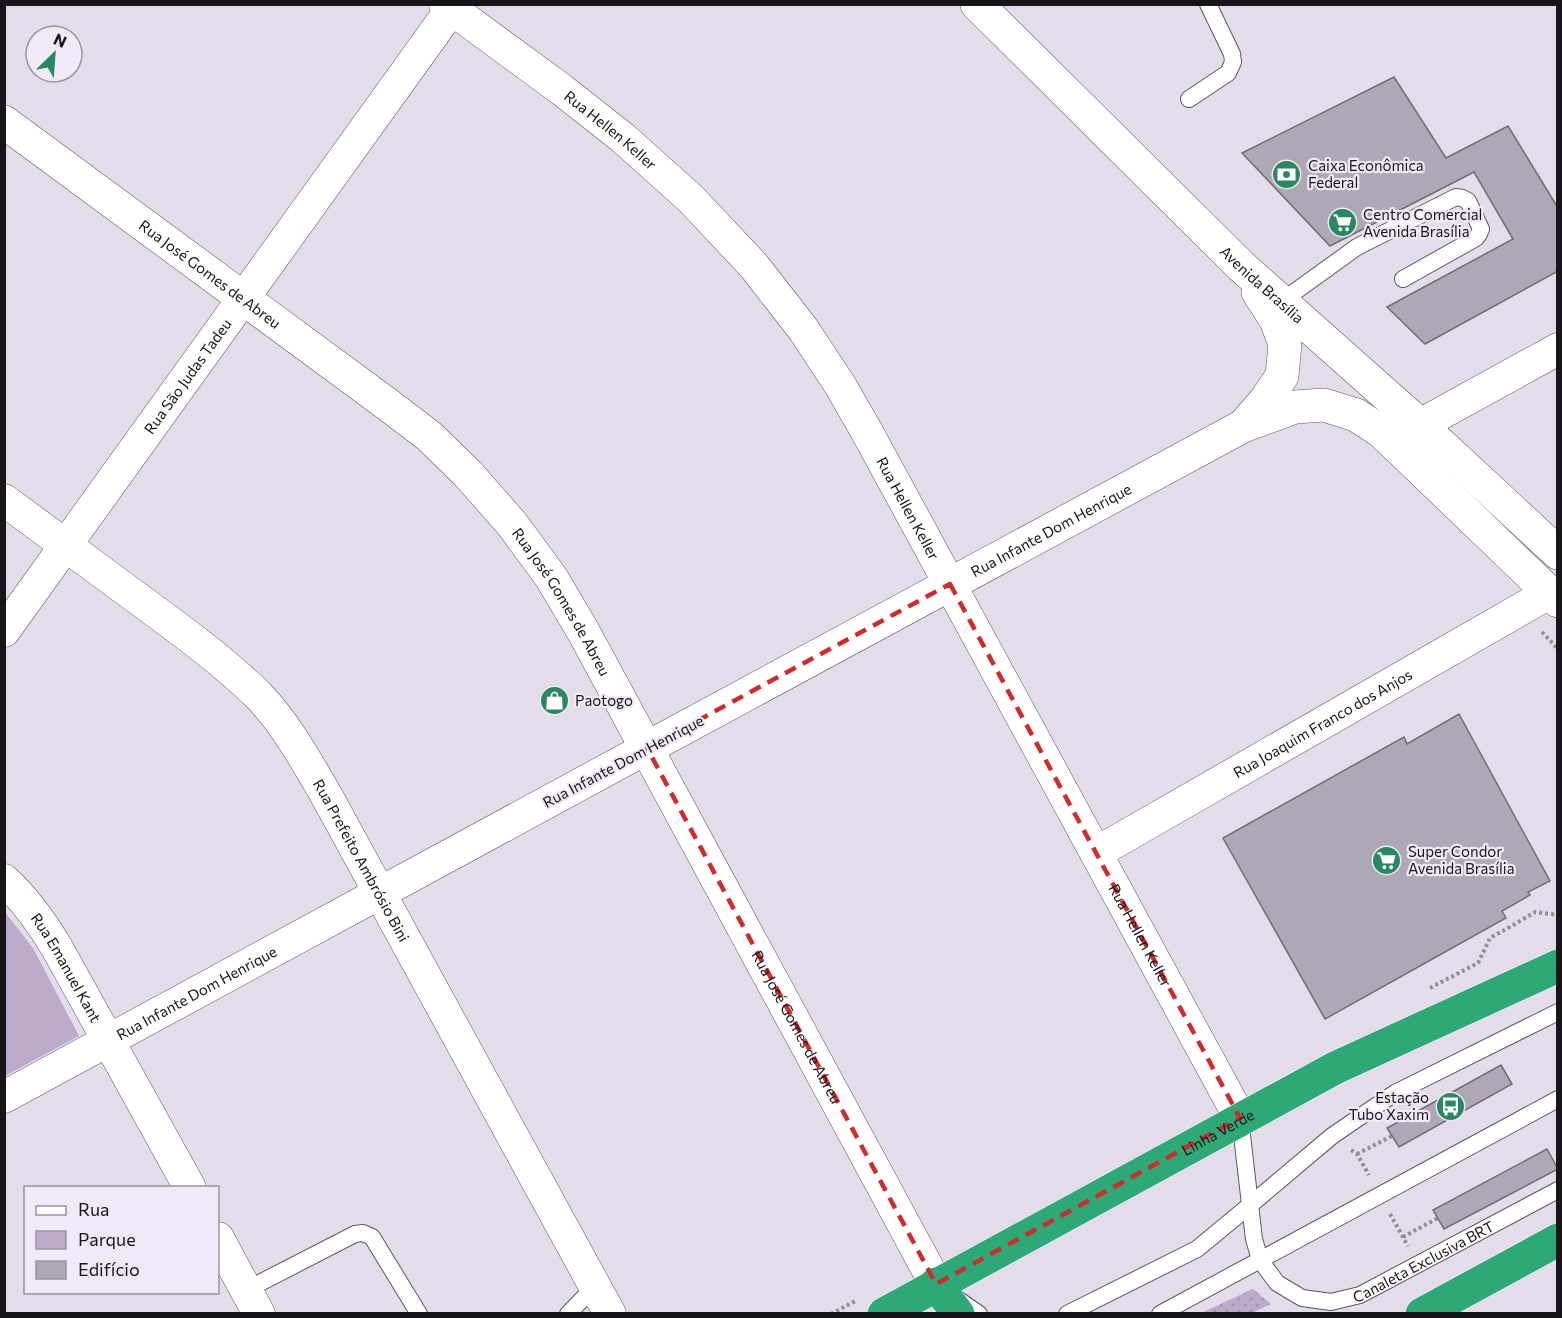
<svg xmlns="http://www.w3.org/2000/svg" width="1562" height="1318" viewBox="0 0 1562 1318" font-family="Commissioner,sans-serif">
<style>
.grass{fill:url(#grass-dots)}
.park{fill:#bcaaca}
.building{fill:#aea7b5;stroke:#716a77;stroke-width:1.5}
.lines{fill:none;stroke-linecap:round;stroke-linejoin:round}
.lane-casing{stroke:#5c5662;stroke-width:18}
.street-casing{stroke:#5c5662;stroke-width:33}
.secondary-casing{stroke:#5c5662;stroke-width:34}
.highway-casing{stroke:#fff;stroke-width:34}
.path{stroke:#928c97;stroke-width:4;stroke-dasharray:3 3;stroke-linecap:butt}
.lane{stroke:#fff;stroke-width:16}
.street{stroke:#fff;stroke-width:32}
.secondary{stroke:#fff;stroke-width:33}
.highway{stroke:#2da978;stroke-width:33}
.marked{fill:none;stroke:#d62828;stroke-width:4.5;stroke-dasharray:12 8;stroke-linejoin:round}
.labels{text-anchor:middle;dominant-baseline:central;stroke-width:4.5;stroke-linejoin:round;paint-order:stroke}
.street-label{font-size:15px;fill:#18151a;stroke:#f1e9f8}
.poi-label{font-size:15px;fill:#18151a;stroke:#f1e9f8;text-anchor:start}
</style>
<defs>
<pattern id="grass-dots" width="8" height="8" patternUnits="userSpaceOnUse" patternTransform="scale(1.5)"><rect width="8" height="8" fill="#bcaaca"/><path d="M2 2h.1M6 6h.1" fill="none" stroke="#a191ad" stroke-width="1.8" stroke-linecap="round"/></pattern>
</defs>
<rect width="100%" height="100%" fill="#e4dceb"/>
<!-- grass -->
<path class="grass" d="M1253,1289l18,15 -19,9h-51z"/>
<!-- park -->
<path class="park" d="M4,911l29,37 46,88 -74,40z"/>
<!-- building -->
<path class="building" d="M1394,77l52,81 62,-32 50,82v63l-133,73 -38,-37 126,-68 -39,-67 -144,74 -88,-93z
M1459,714l91,167 -22,11 2,3 -28,16 4,7 -181,101 -102,-181 181,-101 3,7z
M1501,1065l11,19 -113,63 -12,-19z
M1547,1149l11,20 -114,60 -11,-19z"/>
<g class="lines">
<defs>
<g id="lane">
<path d="M1189,99l39,-26 5,-11 -1,-8 -24,-50"/>
<path d="M1282,301l75,-54 99,-50 6,1 6,3 13,28 -2,5 -3,4 -73,41"/>
<path id="s1" d="M1240,1118l14,121 6,21 17,23 25,15 29,4 29,-7 198,-105"/>
<path d="M246,1290l109,-56 8,-1 9,4 47,77"/>
<path d="M956,1298l23,16"/>
<path d="M568,1314l27,-28"/>
<path d="M1067,1314l130,-65 52,-43 83,-70 63,-43 163,-81"/>
<path d="M1160,1314l398,-215"/>
</g>
<g id="street">
<path id="s2" d="M445,4l117,86 61,48 68,61 63,67 49,63 37,56 27,47 373,686"/>
<path d="M1420,425l138,-76"/>
<path id="s3" d="M4,500c48,35 96,71 144,106 38,28 76,56 110,89 28,29 47,64 67,98l285,521"/>
<path id="s4" d="M4,631l451,-627"/>
<path id="s5" d="M1096,853l453,-260"/>
<path id="s6" d="M4,880c22,20 38,43 53,68l133,240"/>
<path id="s7" d="M4,1097l643,-349"/>
<path d="M218,1238l41,76"/>
</g>
<g id="secondary">
<path id="s8" d="M977,4l264,262 179,159 138,128"/>
<path id="s9" d="M4,122l383,282 42,32 39,38 44,50 39,53 32,54 353,653"/>
<path d="M1244,425l21,-24 17,-25 3,-32 -9,-24 -18,-28"/>
<path id="s10" d="M647,748l596,-322 52,-19 29,-2 32,10 26,17 176,169"/>
</g>
<g id="highway">
<path d="M936,1284l22,30"/>
<path id="s11" d="M884,1314l451,-246 223,-102"/>
<path d="M1422,1314l136,-74"/>
</g>
</defs>
<!-- lane casing -->
<use href="#lane" class="lane-casing"/>
<!-- street casing -->
<use href="#street" class="street-casing"/>
<!-- secondary casing -->
<use href="#secondary" class="secondary-casing"/>
<!-- highway casing -->
<use href="#highway" class="highway-casing"/>
<!-- path -->
<path class="path" d="M1542,632l16,17
M1430,988l48,-25 12,-25 20,-11 25,-15 23,3
M1351,1150l6,4 12,21
M1357,1154l35,-18
M1390,1214l18,32
M1403,1237l35,-19
M831,1314l26,-14"/>
<!-- lane -->
<use href="#lane" class="lane"/>
<!-- street -->
<use href="#street" class="street"/>
<!-- secondary -->
<use href="#secondary" class="secondary"/>
<!-- highway -->
<use href="#highway" class="highway"/>
</g>
<!-- marked area -->
<path class="marked" d="M950,584l290,534 -304,166 -289,-536z"/>
<!-- icons -->
<defs>
<symbol id="bank-disc" viewBox="-11 -11 22 22"><circle r="9.5" fill="#288961" stroke="#f1e9f8"/><path d="M-6-4H6V4H-6ZM0-2.3a2.3 2.3 0 1 0 0 4.6a2.3 2.3 0 1 0 0-4.6Z" fill="#fff"/></symbol>
<symbol id="supermarket-disc" viewBox="-11 -11 22 22"><circle r="9.5" fill="#288961" stroke="#f1e9f8"/><path d="M-6-5.5h2.5l.6 2H6L4.5 2H-2.5L-4.4-4H-6ZM-1.5 3.2a1.3 1.3 0 1 0 .1 0ZM3 3.2a1.3 1.3 0 1 0 .1 0Z" fill="#fff"/></symbol>
<symbol id="shop-disc" viewBox="-11 -11 22 22"><circle r="9.5" fill="#288961" stroke="#f1e9f8"/><path d="M-5-2.5h2.3a2.7 3.5 0 0 1 5.4 0H5L5.5 6h-11ZM-1.5-2.5h3a1.5 2.3 0 0 0-3 0Z" fill="#fff"/></symbol>
<symbol id="bus-disc" viewBox="-11 -11 22 22"><circle r="9.5" fill="#288961" stroke="#f1e9f8"/><path d="M-5-6H5V4H4V6H2V4H-2V6H-4V4H-5ZM-3.5-4V0h7V-4ZM-3.5 1.2v1.5H-2V1.2ZM2 1.2v1.5H3.5V1.2Z" fill="#fff"/></symbol>
</defs>
<g fill-rule="evenodd">
<use href="#bank-disc" x="1270" y="158" width="33" height="33"/>
<use href="#supermarket-disc" x="1326" y="206" width="33" height="33"/>
<use href="#shop-disc" x="538" y="684" width="33" height="33"/>
<use href="#supermarket-disc" x="1370" y="844" width="33" height="33"/>
<use href="#bus-disc" x="1434" y="1090" width="33" height="33"/>
</g>
<g class="labels">
<!-- street labels -->
<g class="street-label">
<text stroke="none"><textPath href="#s2" startOffset="208">Rua Hellen Keller</textPath></text>
<text stroke="none"><textPath href="#s9" startOffset="256">Rua José Gomes de Abreu</textPath></text>
<text stroke="none"><textPath href="#s8" startOffset="400">Avenida Brasília</textPath></text>
<text stroke="none"><textPath href="#s4" startOffset="314">Rua São Judas Tadeu</textPath></text>
<text stroke="none"><textPath href="#s2" startOffset="694">Rua Hellen Keller</textPath></text>
<text stroke="none"><textPath href="#s10" startOffset="459">Rua Infante Dom Henrique</textPath></text>
<text stroke="none"><textPath href="#s9" startOffset="742">Rua José Gomes de Abreu</textPath></text>
<text stroke="none"><textPath href="#s5" startOffset="261">Rua Joaquim Franco dos Anjos</textPath></text>
<text transform="translate(623 761) rotate(-28)">Rua Infante Dom Henrique</text>
<text stroke="none"><textPath href="#s3" startOffset="516">Rua Prefeito Ambrósio Bini</textPath></text>
<text stroke="none"><textPath href="#s2" startOffset="1180">Rua Hellen Keller</textPath></text>
<text stroke="none"><textPath href="#s6" startOffset="108">Rua Emanuel Kant</textPath></text>
<text stroke="none"><textPath href="#s7" startOffset="219">Rua Infante Dom Henrique</textPath></text>
<text stroke="none"><textPath href="#s9" startOffset="1228">Rua José Gomes de Abreu</textPath></text>
<text stroke="none"><textPath href="#s11" startOffset="380">Linha Verde</textPath></text>
<text stroke="none"><textPath href="#s1" startOffset="332">Canaleta Exclusiva BRT</textPath></text>
</g>
<!-- poi labels -->
<g class="poi-label">
<text x="1308" y="165">Caixa Econômica<tspan x="1308" dy="17">Federal</tspan></text>
<text x="1363" y="214">Centro Comercial<tspan x="1363" dy="17">Avenida Brasília</tspan></text>
<text x="575" y="700">Paotogo</text>
<text x="1408" y="851">Super Condor<tspan x="1408" dy="17">Avenida Brasília</tspan></text>
<text x="1429" y="1097" text-anchor="end">Estação<tspan x="1429" dy="17">Tubo Xaxim</tspan></text>
</g>
</g>
<!-- border -->
<rect width="1562" height="1318" fill="none" stroke="#18151a" stroke-width="12"/>
<!-- legend -->
<rect x="24" y="1186" width="195" height="108" fill="#f1e9f8" stroke="#9a949f" stroke-width="1.5"/>
<rect x="36" y="1206" width="30" height="9" fill="#ffffff" stroke="#9a949f" stroke-width="1.5"/>
<text x="78" y="1216" font-size="18" fill="#18151a">Rua</text>
<rect x="36" y="1231" width="30" height="18" fill="#bcaaca" stroke="#9a949f" stroke-width="1.5"/>
<text x="78" y="1246" font-size="18" fill="#18151a">Parque</text>
<rect x="36" y="1261" width="30" height="18" fill="#aea7b5" stroke="#9a949f" stroke-width="1.5"/>
<text x="78" y="1276" font-size="18" fill="#18151a">Edifício</text>
<!-- north arrow -->
<g transform="translate(54 54) rotate(25)"><circle r="28" fill="#f1e9f8" stroke="#9a949f" stroke-width="1.5"/>
<path d="M0-4.5L10 22L0 15L-10 22Z" fill="#288961"/>
<text y="-9" font-size="16" font-weight="bold" text-anchor="middle" fill="#18151a">N</text>
</g>
</svg>
